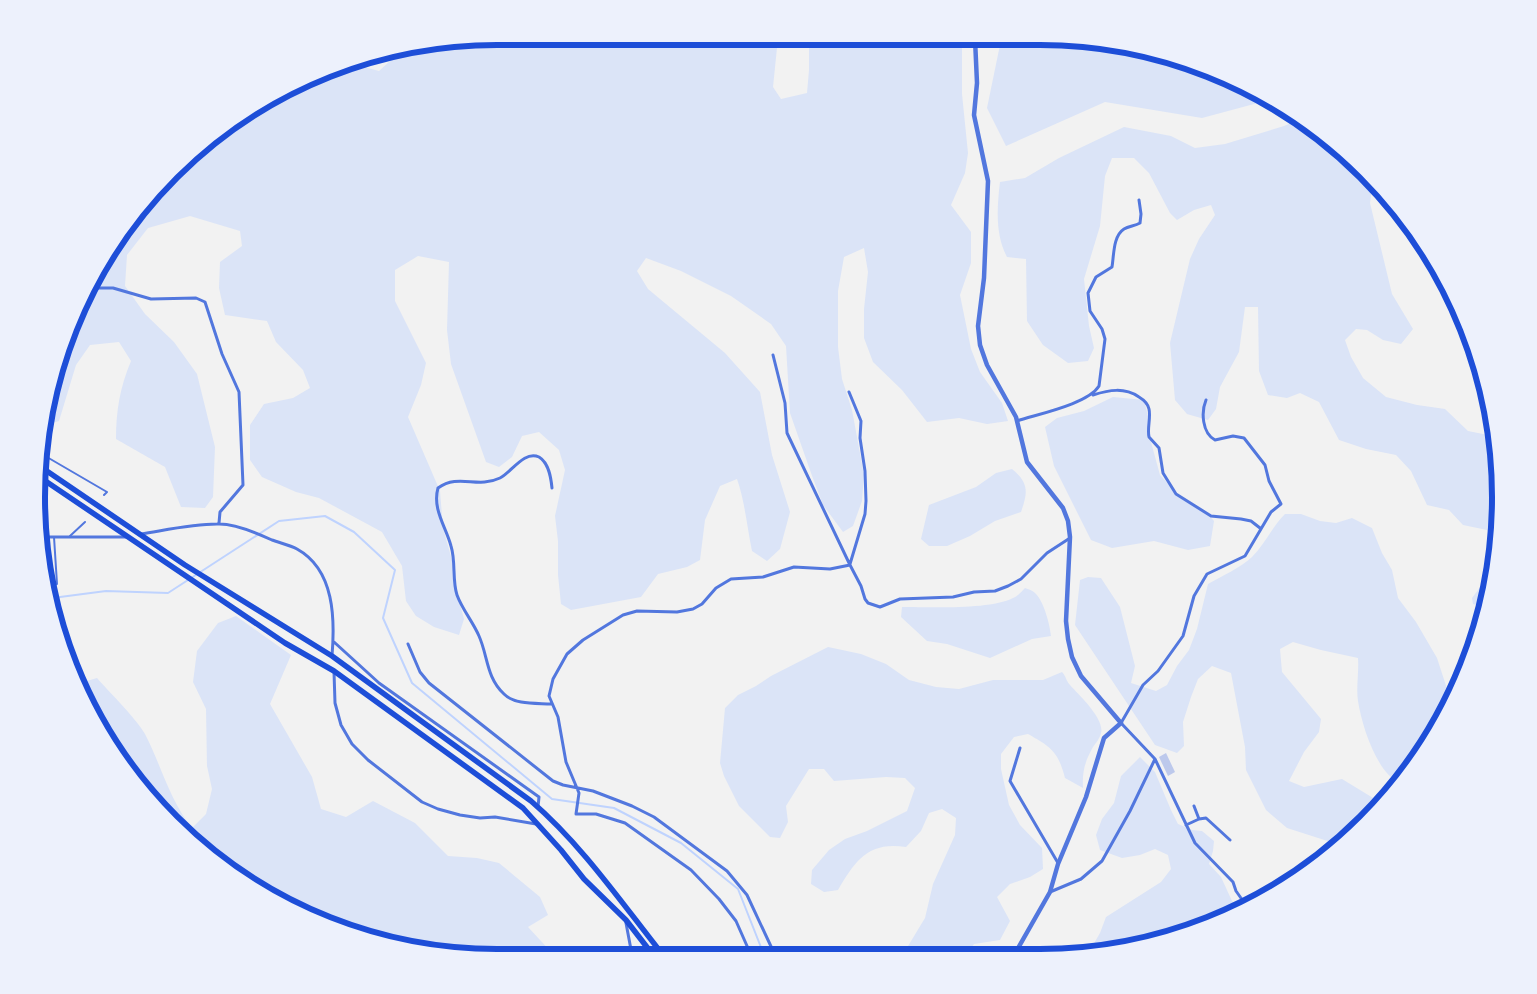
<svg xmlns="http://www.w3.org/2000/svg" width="1537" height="994" viewBox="0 0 1537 994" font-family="'PT Sans Narrow',sans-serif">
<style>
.green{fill:#dbe4f7}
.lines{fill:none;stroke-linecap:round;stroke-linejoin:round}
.stream{stroke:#bfd3fe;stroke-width:2}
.building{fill:#bdc9ec}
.service{stroke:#5277de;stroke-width:2}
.minor{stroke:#5277de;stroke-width:3}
.tertiary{stroke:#5277de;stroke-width:4.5}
.trunk{stroke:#1d4ed8;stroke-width:5.5}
.rim{fill:none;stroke:#1d4ed8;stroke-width:6}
</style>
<rect width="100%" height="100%" fill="#f2f2f2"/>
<!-- green -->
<path class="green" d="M497,36l281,2 -5,49 8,12 26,-6 2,-23v-27l2,-5 151,1v55l6,59 -3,20 -14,32 20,27v31l-11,32 11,54 9,23 22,31 6,18 -21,3 -28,-6 -32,4 -25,-32 -29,-28 -9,-24v-29l4,-37 -4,-24 -20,9 -6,34v56l4,32 10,31 12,65 -2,26 -9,25 -10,6 -20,-27 -12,-32 -21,-60 -4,-67 -15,-22 -40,-28 -50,-25 -35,-13 -9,13 11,18 77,64 35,39 12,63 18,57 -10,37 -13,12 -15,-10c-5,-24 -7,-49 -15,-72l-17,7 -15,34 -5,40 -13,7 -29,7 -17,23 -70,13 -10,-6 -3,-29v-34l-3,-25 10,-46 -6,-20 -20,-18 -17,4 -10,21 -13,10 -13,-5 -35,-98 -4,-34 2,-68 -31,-6 -23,14v31l31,62 -5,22 -13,32 32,74 3,37 9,32 4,30 8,29 -5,16 -25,-8 -18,-11 -10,-15 -4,-35 -20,-34 -63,-34 -23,-6 -34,-15 -12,-17v-35l14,-21 29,-6 17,-10 -7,-18 -27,-28 -9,-21 -42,-6 -6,-27 1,-26 22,-16 -2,-15 -50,-15 -42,12 -21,27 -2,31 20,28 29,28 23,32 18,73 -2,50 -8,11 -24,-1 -16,-40 -49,-28c0,-28 4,-52 15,-78l-12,-19 -29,3 -14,20 -17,56 -13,4 15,-76 71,-133 109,-102 105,-52 33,9 21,-19z
M1001,40h99l144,44 25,16 -67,18 -97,-16 -99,44 -19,-38z
M1298,120l46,30 34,37 -6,1 -2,15 22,91 21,35 -12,15 -18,-4 -16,-10 -11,-1 -11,11 6,17 12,21 23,19 31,8 28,4 23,22 20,4 8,7 4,25 -3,90 -10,44 -8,5 -6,-2 -1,-6 21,-28 3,-26 -9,-14 -24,-5 -14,-15 -22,-5 -16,-34 -15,-16 -30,-6 -27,-9 -20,-38 -19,-9 -13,5 -19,-3 -9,-24 -1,-64h-13l-6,45 -19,35 -4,22 -8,11 -21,-6 -12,-14 -5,-57 20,-84 9,-20 16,-24 -4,-10 -17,5 -17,10 -7,-7 -21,-40 -15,-15h-22l-7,18 -5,50 -16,53 5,47 5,22 -6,13 -20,2 -25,-18 -16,-24 -1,-62 -19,-2c-12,-22 -10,-50 -7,-75l25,-4 34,-20 65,-31 47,9 24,12 30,-4 59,-18z
M1113,397l31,3 4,16 3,26 9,33 23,25 24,13 7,8 -4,25 -22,4 -34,-9 -42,7 -21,-8 -37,-74 -9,-39 12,-9 27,-7z
M1012,469c17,14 16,23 9,43l-26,9 -25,15 -23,10h-18l-8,-7 8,-34 47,-18 20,-14z
M1285,514h16l19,7 16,2 16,-5 20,10 10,25 10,17 6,28 18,24 21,36 14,43 -12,26 -40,56c-23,-12 -37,-57 -41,-82 -2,-12 1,-29 0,-43l-37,-8 -28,-8 -13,7 2,23 39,47 -2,13 -15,20 -15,29 15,6 38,-8 41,25 -43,41 -53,-17 -21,-18 -20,-40 -1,-23 -14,-74 -19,-7 -14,13 -7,18 -8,25 1,24 -7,7 -22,-8 -80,-120 5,-45 8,-3 13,1 19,29 15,59 -4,17 25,8 11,-6 10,-19 12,-16 8,-21 11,-45c14,-8 32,-16 44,-27 13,-13 20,-30 33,-43z
M1025,588c3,1 9,3 11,6 8,8 14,31 15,42l-19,3 -42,19 -43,-14 -20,-3 -26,-24 1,-10c28,0 88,3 111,-9 5,-2 9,-7 12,-10z
M236,616l55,39 -21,49 42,73 9,32 25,8 27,-16 42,22 33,33 29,2 22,5 41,34 8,18 -20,12 25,27h-116l-117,-31 -127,-79 -95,-116 -18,-45 17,-5c13,15 38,39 48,56 16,31 25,67 47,94l14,-14 6,-25 -5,-23 -1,-57 -13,-27 4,-31 21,-28z
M828,647l33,7 25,10 23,16 27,7 23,2 34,-9h50l19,-8c4,4 4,9 8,13 9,10 35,34 31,48 -1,5 -5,10 -8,14 -8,14 -11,25 -10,41l-18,-10c-7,-27 -14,-31 -37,-44l-14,3 -13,17v15l8,36 11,20 22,23 1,21 -13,8 -20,7 -13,13 13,24 -10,19 -26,4 -8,11 1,1h-65l23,-38 8,-34 22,-49 1,-17 -14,-9 -13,4 -8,18 -15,16c-38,-6 -51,14 -68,43l-14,2 -13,-8 1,-14 17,-20 16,-11 22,-8 40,-20 8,-23 -10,-10 -19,-1 -52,4 -10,-12h-15l-23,37 2,16 -8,16 -10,-1 -31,-31 -15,-30 -4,-13 5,-55 13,-13 18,-9 15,-10z
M1140,757l15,15 16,38 7,14 14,6 10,1 12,10 -1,10 -4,13 12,13 11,24 9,10 -14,5 -5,-3 -10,4 -4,7 -49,18 -71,12 12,-21 6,-16 55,-35 10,-13 -3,-14 -13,-6 -15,6 -18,3 -22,-8 -4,-15 6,-16 12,-16 7,-27z"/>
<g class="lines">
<!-- stream -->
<path class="stream" d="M51,603l9,-6 46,-6 62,2 111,-72 46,-5 29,16 41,38 -12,48 29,65 140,116 62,9 67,35 57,46 26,66"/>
</g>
<!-- building -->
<path class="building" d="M1166,753l9,19 -7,4 -9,-19z"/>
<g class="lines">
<!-- service -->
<path class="service" d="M40,453l67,39 -3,3
M70,536l15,-14
M49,589l8,-5 -3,-47"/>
<!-- minor -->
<path class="minor" d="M93,288h20l38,11 45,-1 9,4 17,52 17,38 4,93 -23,27 -1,11
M773,355l12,48 2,30 63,132 11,21 4,13 3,4 12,4 20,-8 53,-2 21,-5 21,-1 13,-5 13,-7 26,-26 23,-15
M849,392l12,29 -1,17 5,33 1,30 -1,13 -15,50
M1093,395c16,-5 31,-8 46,2 5,3 9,7 10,12 2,9 -2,19 0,28l10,11 4,25 13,21 35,22 30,3 10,2 9,7
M1206,400c-5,12 -4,33 9,40l18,-4 11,2 21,27 4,16 12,23 -10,8 -26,44 -38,18 -13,22 -11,40 -25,35 -15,14 -22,38 34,36 40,84 38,39 3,9 12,17
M1017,421c21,-7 71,-17 82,-35l6,-47 -3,-10 -12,-18 -2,-18 8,-16 16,-10c2,-12 1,-31 12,-38 5,-3 11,-3 16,-6l1,-9 -2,-14
M141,534c25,-4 51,-10 76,-10 17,-1 40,9 55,16 8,3 18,5 25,9 38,21 38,71 35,107
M44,537h82
M334,642l45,41 160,114 -1,10
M408,644l12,28 9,11 124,98 10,4 30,6 39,15 22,11 73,54 20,24 28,60
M334,672l1,31 6,22 11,19 16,16 54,42 16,7 22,6 20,3 15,-1 41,7
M551,704c-15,-1 -36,1 -47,-10 -18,-17 -16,-38 -25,-58 -6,-14 -17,-27 -22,-41 -5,-15 -1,-33 -6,-49 -5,-19 -19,-37 -13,-58 21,-15 39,1 62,-10 11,-5 24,-28 39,-21 10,6 12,21 13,31
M1020,748l-10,33 48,82
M1194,806l5,13
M1186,825l13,-6 7,-1 24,22
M1050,892l31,-13 21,-18 28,-50 25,-52
M626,923l6,32
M751,955l-15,-34 -17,-22 -28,-29 -66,-47 -29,-9h-20l3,-21 -13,-31 -8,-45 -9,-21 4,-17 14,-25 16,-14 40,-25 14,-4 40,1 16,-3 9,-5 14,-16 15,-9 32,-2 31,-10 36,2 20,-4"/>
<!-- tertiary -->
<path class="tertiary" d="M975,39l2,44 -3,32 14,66 -4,97 -6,48 2,19 7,20 29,52 11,45 36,46 5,13 2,16 -4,84 2,18 4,18 9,19 40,47 -17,15 -18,59 -28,67 -8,28 -37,65"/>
<!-- trunk -->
<path class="trunk" d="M38,465l147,100 147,91 199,145c51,44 90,101 132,154
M38,476l247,167 49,28 189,137 38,42 23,29 42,41 27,35"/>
</g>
<!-- crop -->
<path d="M0 0H1537V994H0ZM497 45H1040A452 452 0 0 1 1492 497V497A452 452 0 0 1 1040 949H497A452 452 0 0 1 45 497V497A452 452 0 0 1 497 45Z" fill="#edf1fc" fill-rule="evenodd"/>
<path class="rim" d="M497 45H1040A452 452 0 0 1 1492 497V497A452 452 0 0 1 1040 949H497A452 452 0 0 1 45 497V497A452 452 0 0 1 497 45Z"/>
</svg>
